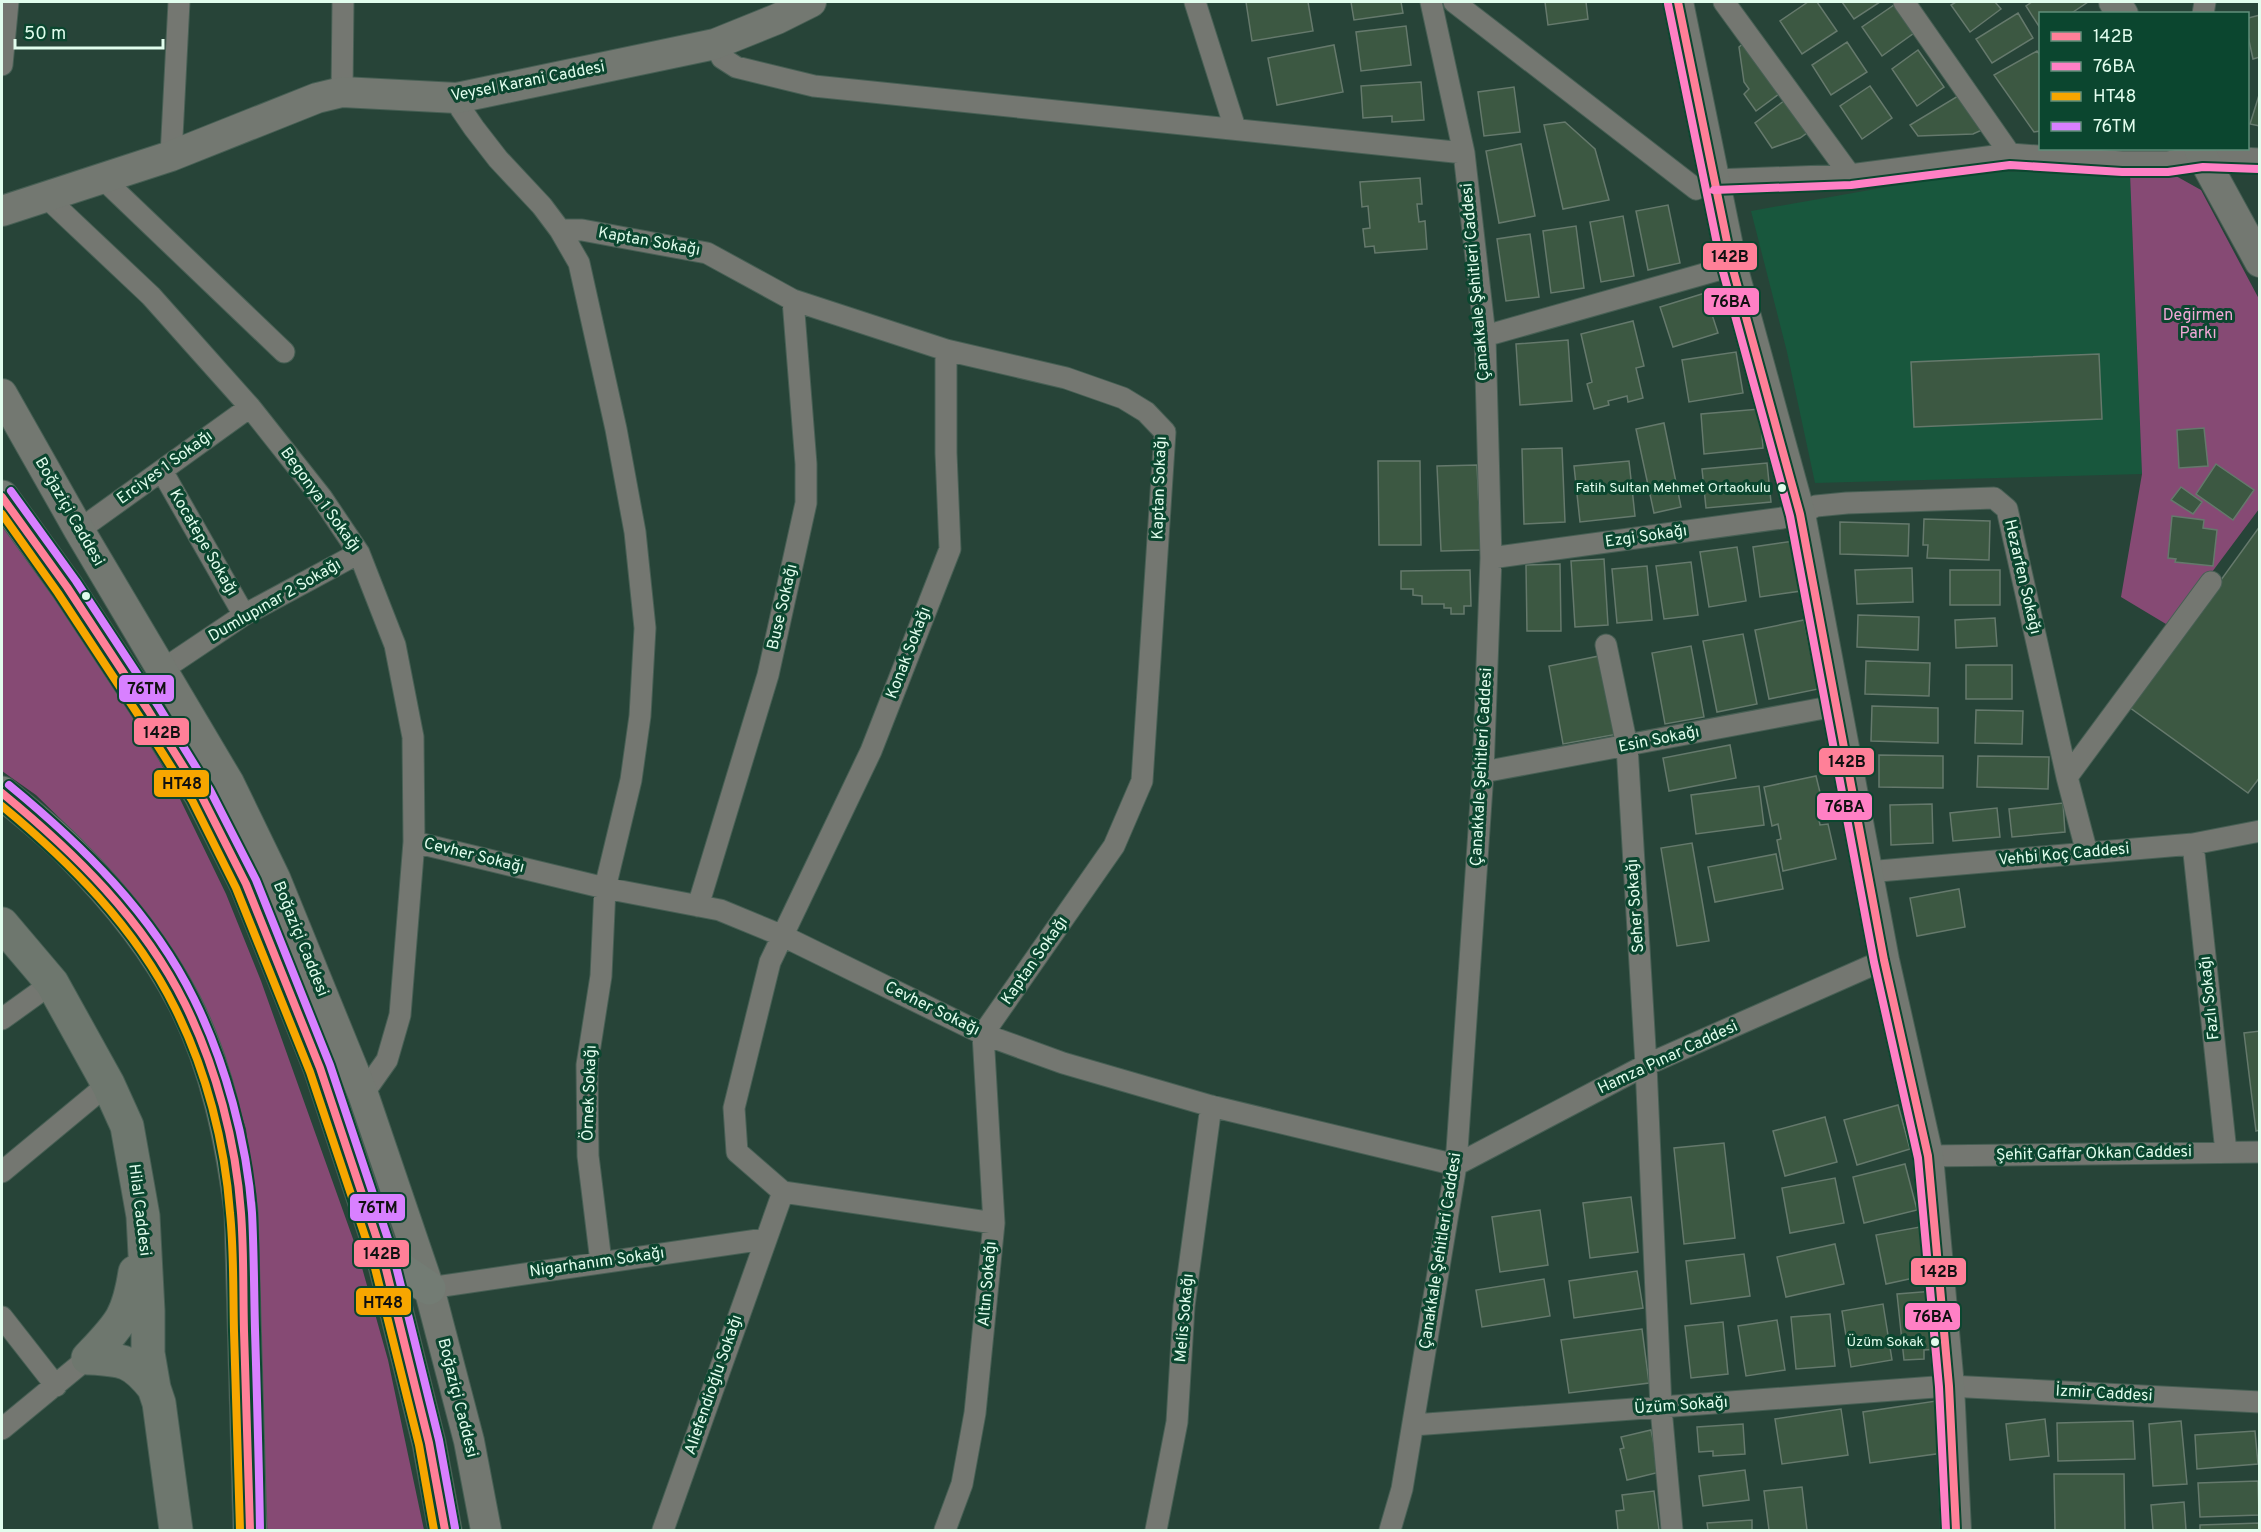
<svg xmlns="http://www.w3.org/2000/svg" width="2261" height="1532" viewBox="0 0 2261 1532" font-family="Overpass,sans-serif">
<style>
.built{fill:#18573d}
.green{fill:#864a74}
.building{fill:#3c5842;stroke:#65796c;stroke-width:1.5}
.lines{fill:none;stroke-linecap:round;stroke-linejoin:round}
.street-casing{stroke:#475f54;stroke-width:23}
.secondary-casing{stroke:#475f54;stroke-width:32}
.primary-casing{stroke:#475f54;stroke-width:35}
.highway-casing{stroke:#475f54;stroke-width:35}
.street{stroke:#747771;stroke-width:21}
.secondary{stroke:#737871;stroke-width:30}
.primary{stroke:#6e776e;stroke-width:33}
.highway{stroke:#737c74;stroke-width:33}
.bus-1-casing{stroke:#0b462f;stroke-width:12}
.bus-2-casing{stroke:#0b462f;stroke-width:12}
.bus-3-casing{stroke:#0b462f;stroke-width:12}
.bus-4-casing{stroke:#0b462f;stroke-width:12}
.bus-1{stroke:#ff8098;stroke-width:8}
.bus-2{stroke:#ff80c5;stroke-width:8}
.bus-3{stroke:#f7a600;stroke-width:8}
.bus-4{stroke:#d880ff;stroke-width:8}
.bus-dot{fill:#e1fded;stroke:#0b462f;stroke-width:2}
.labels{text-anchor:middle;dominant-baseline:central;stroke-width:6;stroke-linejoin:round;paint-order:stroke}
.bus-label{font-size:14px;fill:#e1fded;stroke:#0b462f;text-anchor:end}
.street-label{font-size:16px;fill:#e1fded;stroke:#0b462f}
.park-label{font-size:16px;fill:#f2a9d7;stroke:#0b462f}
.line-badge{stroke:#0b462f;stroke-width:2}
.pale-badge-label{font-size:16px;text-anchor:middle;font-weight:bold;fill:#111}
</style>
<rect width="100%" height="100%" fill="#274438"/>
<!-- built -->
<path class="built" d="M1977,171l153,2 12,301 -327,9 -28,-131 -36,-141z"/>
<!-- green -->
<path class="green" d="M2130,173l46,3 25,14 58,109v210l-88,118 -50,-30 21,-123z
M2,523l124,176 54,100 46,95 35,87 96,269 31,110 36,170h-161l-4,-289 -13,-112 -28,-89 -101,-160 -40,-45 -41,-40 -34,-24z"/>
<!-- building -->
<path class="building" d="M1246,2h62l5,29 -61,10z
M1351,2h50l2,11 -49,7z
M1545,2h41l2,17 -40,6z
M1808,2h9l20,29 -35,23 -22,-33z
M1842,2h38l-26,17z
M1956,2h39l6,7 -31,23 -19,-27z
M2032,2h56l-18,12h-30v14l-14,-22z
M1894,5l20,28 -32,23 -20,-29z
M2018,13l15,25 -41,25 -16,-24z
M2260,15v42l-7,2 -5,-23v-18z
M1406,26l5,39 -50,6 -5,-39z
M1750,38l37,50 -31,23 -12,-17 5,-5 -5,-7 -5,-35z
M1847,42l20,30 -36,23 -19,-30z
M1334,45l9,47 -66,13 -9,-47z
M1918,50l26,37 -27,19 -25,-37z
M2037,51l3,4v76l-6,1 -40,-57z
M1421,82l3,38 -32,2v-6l-29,2 -2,-32z
M1870,86l22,32 -30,21 -22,-33z
M1514,87l6,45 -36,4 -6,-44z
M2260,92v34l-10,-2z
M1958,96l24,34 -9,4 -55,2 -8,-11z
M1789,97l22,33 -11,8 -28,10 -17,-25z
M1565,122l30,27 14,51 -46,9 -19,-84z
M1521,144l14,72 -36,7 -13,-72z
M1420,178l2,26h-5l2,18 6,-1 2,28 -52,4 -1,-7 -9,1 -2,-18 7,-1 -2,-22 -6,1 -2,-25z
M1668,205l12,58 -32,7 -12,-59z
M1623,216l11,60 -33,6 -11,-60z
M1576,226l8,62 -33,5 -8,-62z
M1530,234l9,63 -33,4 -9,-62z
M1705,293l13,40 -45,14 -13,-40z
M1633,321l11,45 -8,2 7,30 -15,4 -1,-6 -19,5 1,4 -15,4 -7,-25 5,-2 -11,-48z
M1568,340l4,61 -52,4 -4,-61z
M1736,352l7,41 -54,9 -7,-42z
M2099,354l3,65 -188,8 -3,-65z
M1760,409l3,39 -59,6 -3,-40z
M1664,423l17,84 -27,6 -18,-84z
M2204,428l4,38 -29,2 -2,-38z
M1562,448l3,74 -41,2 -2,-75z
M1378,461h42l1,84h-42z
M1629,461l6,55 -55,6 -6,-56z
M1767,463l4,39 -65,6 -4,-39z
M2216,464l38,26 -21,30 -37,-26z
M1477,465l4,85 -40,1 -4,-85z
M2181,487l21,15 -9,12 -22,-14z
M2172,516l32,4 -1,8 14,2 -4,36 -38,-4 1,-3 -8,-1z
M1924,519l66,2 -1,39 -62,-2 1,-13h-5z
M1840,522l69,2 -1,32 -68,-2z
M2260,526v251l-12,16 -119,-86z
M1794,541l7,50 -41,6 -7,-50z
M1737,547l9,54 -37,6 -9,-55z
M1604,559l4,66 -33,2 -4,-66z
M1691,562l7,53 -34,4 -8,-53z
M1560,564l1,67h-34l-1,-66z
M1647,566l5,54 -35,3 -5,-54z
M1912,568l1,34 -56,2 -2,-34z
M1470,570l1,36h-7v8h-13v-6h-7v-4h-22v-8l-9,-1v-6h-12v-18z
M1950,570h50v35h-50z
M1858,615l61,2 -1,33 -61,-3z
M1995,618l2,28 -41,2 -1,-28z
M1804,620l14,69 -49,10 -14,-69z
M1743,634l14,70 -40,8 -14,-71z
M1691,646l13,71 -39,7 -13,-71z
M1604,655l14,79 -55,10 -14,-78z
M1866,661l64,2 -1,33 -64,-2z
M1966,665h46v34h-46z
M1872,706l66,2v35l-67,-2z
M1976,710l47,1 -1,33 -47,-1z
M1730,745l6,33 -67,13 -6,-33z
M1879,755l64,1v32l-64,-1z
M1978,756l71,1 -1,32 -71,-2z
M1816,776l9,37 -7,2 2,10 8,-1 8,35 -53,12 -6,-31 4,-1 -3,-15 -6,2 -8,-39z
M1759,786l5,39 -68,9 -5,-39z
M2063,803l2,29 -53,5 -3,-28z
M1932,804l1,39 -42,2 -1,-40z
M1997,808l3,29 -47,4 -3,-28z
M1692,843l17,98 -32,5 -16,-98z
M1776,854l7,35 -68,13 -7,-35z
M1959,889l6,38 -48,9 -7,-38z
M2260,1031v99l-4,1 -12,-98z
M1898,1105l12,44 -53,16 -13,-45z
M1825,1117l12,45 -52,14 -12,-45z
M1724,1143l11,95 -51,6 -10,-96z
M1905,1164l12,46 -53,13 -11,-46z
M1835,1178l9,45 -54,10 -8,-45z
M1631,1197l7,55 -48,6 -7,-55z
M1540,1210l8,55 -48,7 -8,-55z
M1925,1226l6,31 -11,2 3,17 -37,8 -10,-49z
M1835,1244l9,40 -58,13 -9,-40z
M1744,1254l6,42 -59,8 -5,-43z
M1637,1271l6,37 -69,10 -5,-37z
M1544,1279l6,37 -68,11 -6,-37z
M1934,1291l5,58 -15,1v9l-20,1 -7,-66z
M1883,1304l9,56 -41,7 -9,-56z
M1830,1314l5,52 -39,3 -5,-52z
M1777,1320l8,50 -39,6 -8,-50z
M1723,1322l5,52 -37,4 -6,-52z
M1642,1329l7,54 -80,10 -8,-53z
M1936,1401l7,52 -73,10 -7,-51z
M1841,1409l7,46 -66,9 -7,-45z
M2045,1419l4,37 -39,4 -4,-36z
M2133,1421l2,38 -77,2 -1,-38z
M2181,1421l6,63 -34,2 -4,-62z
M1743,1424l2,30 -32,2v-5l-14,1 -2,-25z
M1651,1430l9,42 -33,8 -7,-31 4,-1 -3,-11z
M2255,1431l3,33 -61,5 -2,-34z
M1745,1470l4,30 -46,6 -4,-30z
M2054,1474h70l1,56h-70z
M2258,1481l1,34 -59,2 -2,-34z
M1802,1487l5,43h-38l-5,-39z
M1654,1491l5,39h-41l-2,-19 8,-1 -2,-15z
M2184,1502l2,28h-33l-2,-25z
M1752,1520v10h-44l-1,-7z
M2260,1523v7h-60v-5z"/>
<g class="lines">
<defs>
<path id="street" d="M1195,2l40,126
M1454,2l242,187 18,-9 136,-5 160,-21 112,8h45l35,-6 58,3
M1724,2l126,173
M1904,2l106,152
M2203,14l2,-12
M715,44l7,14 14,9 78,19 650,67
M2,65l6,-63
M342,92l1,-90
M457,98l4,11 13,19 24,31 44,47 18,24 19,33 37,166 19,103 10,96 -5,88 -9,64 -26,108 -4,88 -14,89 1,91 13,106
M171,156l8,-154
M102,178l182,174
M45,196l106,100 99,111 72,91 37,55 36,92 18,92 1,105 -14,173 -13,45 -24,34
M560,230h22l125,23 86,47 153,50 120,28 57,20 23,14 19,20 -23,349 -28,65 -131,188 11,189 -19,190 -13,71 -17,46
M1485,336l247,-70
M162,471l82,144
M79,530l171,-123
M1491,558l291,-40 18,-4 16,-8 31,-3 147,-5 13,11 60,268 20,76
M1606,645l21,101 19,319 15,343 11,122
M162,670l82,-55 115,-62
M1483,772l352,-66
M2067,777l144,-195
M414,842l191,46 115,22 63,26 200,98 80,29 148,43 245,59
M2193,844l33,308
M1867,872l326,-28 67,-13
M698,906l70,-231 38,-172v-39l-13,-164
M2,1019l50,-36
M1928,1156l332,-4
M1456,1165l190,-100 238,-105
M2,1172l106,-88
M783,1192l-46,-40 -3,-44 36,-146 101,-211 79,-202 -4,-96v-103
M783,1192l211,31
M429,1288l336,-49
M2,1317l54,69
M1413,1425l536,-39 311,16
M2,1429l86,-71
M663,1530l120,-338
M1156,1530l21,-108 7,-116 27,-200
M1390,1530l12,-41 54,-324 27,-393 8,-214 -6,-222 -21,-183 -33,-151"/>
<path id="secondary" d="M1678,2l54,264 68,248 84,446 44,196 21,230 7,144
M2114,2l9,12
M2199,148l3,8 58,106
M2,211l169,-55 146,-58 25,-6 115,6 258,-54 62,-25 34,-17
M2,394l77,136 150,253 46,95 88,216 66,194 40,153 17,89"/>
<path id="primary" d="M2,924l50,59 56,101 19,42 16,90 5,95v42l6,35 5,15 17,127
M88,1358c31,-33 40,-40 47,-86
M88,1358c35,2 44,2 66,30"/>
<path id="highway" d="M2,497l65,90 81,123 53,85 45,89 74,184 63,189 46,186 16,87
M2,793c23,19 48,38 69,60 44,44 84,93 113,149 33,64 48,139 57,210l9,318
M383,1257l46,31"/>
</defs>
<!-- street casing -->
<use href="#street" class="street-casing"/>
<!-- secondary casing -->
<use href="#secondary" class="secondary-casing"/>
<!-- primary casing -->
<use href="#primary" class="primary-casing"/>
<!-- highway casing -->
<use href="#highway" class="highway-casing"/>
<!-- street -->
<use href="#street" class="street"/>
<!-- secondary -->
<use href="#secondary" class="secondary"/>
<!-- primary -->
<use href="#primary" class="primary"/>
<!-- highway -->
<use href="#highway" class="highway"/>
<defs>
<path id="bus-1" d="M1678,2l54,264 68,248 84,446 44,196 21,230 7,144
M2,497l65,90 81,123 53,85 45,89 74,184 63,189 46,186 16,87
M2,793c72,59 141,126 183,211 31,63 51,138 56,209 3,39 2,78 3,118 2,66 4,133 6,199"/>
<path id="bus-2" d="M1668,4l54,264 68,248 84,446 44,196 21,229 7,143
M1714,190l137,-5 159,-20 112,7h46l35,-5 56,2"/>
<path id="bus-3" d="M2,514l56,79 81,123 53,84 44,88 74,184 63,188 46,185 15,85
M2,806c68,56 133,121 173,202 31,62 50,135 55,205 4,39 3,78 4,118 2,66 4,133 6,199"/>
<path id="bus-4" d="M11,491l65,90 81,123 53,86 46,90 74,185 63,189 46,186 16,88
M9,785c73,60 143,128 185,214 31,63 53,143 58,214 2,39 2,78 3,117 2,67 4,133 5,200"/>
</defs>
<!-- bus-1 casing -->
<use href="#bus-1" class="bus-1-casing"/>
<!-- bus-2 casing -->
<use href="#bus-2" class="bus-2-casing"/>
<!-- bus-3 casing -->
<use href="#bus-3" class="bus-3-casing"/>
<!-- bus-4 casing -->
<use href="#bus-4" class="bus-4-casing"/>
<!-- bus-1 -->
<use href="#bus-1" class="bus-1"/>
<!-- bus-2 -->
<use href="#bus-2" class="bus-2"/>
<!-- bus-3 -->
<use href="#bus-3" class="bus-3"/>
<!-- bus-4 -->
<use href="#bus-4" class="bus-4"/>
</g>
<!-- markers -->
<g class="bus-dot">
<circle cx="1782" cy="488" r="5"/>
<circle cx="86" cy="596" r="5"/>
<circle cx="1935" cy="1342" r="5"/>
</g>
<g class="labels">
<!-- bus labels -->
<g class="bus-label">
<text x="1771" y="488">Fatih Sultan Mehmet Ortaokulu</text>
<text x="1924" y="1342">Üzüm Sokak</text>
</g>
<!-- street labels -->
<g class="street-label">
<text transform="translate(528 82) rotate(-11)">Veysel Karani Caddesi</text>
<text transform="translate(649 242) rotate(10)">Kaptan Sokağı</text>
<text transform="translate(1476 282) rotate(-95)">Çanakkale Şehitleri Caddesi</text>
<text transform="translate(165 468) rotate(-36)">Erciyes 1 Sokağı</text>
<text transform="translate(1160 488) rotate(-88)">Kaptan Sokağı</text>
<text transform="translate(320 500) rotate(54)">Begonya 1 Sokağı</text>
<text transform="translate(69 512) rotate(60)">Boğaziçi Caddesi</text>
<text transform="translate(1646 537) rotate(-8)">Ezgi Sokağı</text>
<text transform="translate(203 543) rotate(60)">Kocatepe Sokağı</text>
<text transform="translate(2022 577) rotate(77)">Hezarfen Sokağı</text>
<text transform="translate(275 601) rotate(-30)">Dumlupınar 2 Sokağı</text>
<text transform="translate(783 607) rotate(-77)">Buse Sokağı</text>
<text transform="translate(909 653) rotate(-69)">Konak Sokağı</text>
<text transform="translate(1659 740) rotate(-11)">Esin Sokağı</text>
<text transform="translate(1482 767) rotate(-87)">Çanakkale Şehitleri Caddesi</text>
<text transform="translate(2064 855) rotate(-5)">Vehbi Koç Caddesi</text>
<text transform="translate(474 856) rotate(14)">Cevher Sokağı</text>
<text transform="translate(1636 906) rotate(-94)">Seher Sokağı</text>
<text transform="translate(300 939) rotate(68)">Boğaziçi Caddesi</text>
<text transform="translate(1035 961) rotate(-55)">Kaptan Sokağı</text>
<text transform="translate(2210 998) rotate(-96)">Fazlı Sokağı</text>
<text transform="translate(932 1009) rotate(26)">Cevher Sokağı</text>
<text transform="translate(1668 1058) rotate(-25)">Hamza Pınar Caddesi</text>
<text transform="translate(590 1093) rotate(-88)">Örnek Sokağı</text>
<text transform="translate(2094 1154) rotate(-1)">Şehit Gaffar Okkan Caddesi</text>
<text transform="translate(139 1210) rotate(83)">Hilal Caddesi</text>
<text transform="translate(1441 1251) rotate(-81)">Çanakkale Şehitleri Caddesi</text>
<text transform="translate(597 1263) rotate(-8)">Nigarhanım Sokağı</text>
<text transform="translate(988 1284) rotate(-85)">Altın Sokağı</text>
<text transform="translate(1185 1318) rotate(-85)">Melis Sokağı</text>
<text transform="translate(714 1385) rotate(-71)">Aliefendioğlu Sokağı</text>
<text transform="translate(2104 1394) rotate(3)">İzmir Caddesi</text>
<text transform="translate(457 1398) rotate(76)">Boğaziçi Caddesi</text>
<text transform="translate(1681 1406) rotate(-4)">Üzüm Sokağı</text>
</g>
<!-- park labels -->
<g class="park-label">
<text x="2198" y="316">Değirmen<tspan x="2198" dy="18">Parkı</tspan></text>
</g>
</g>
<g class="line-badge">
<rect x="1702" y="242" width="56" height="29" rx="6" fill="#ff8098"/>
<rect x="1703" y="287" width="57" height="29" rx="6" fill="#ff80c5"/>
<rect x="118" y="674" width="57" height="29" rx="6" fill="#d880ff"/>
<rect x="133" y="717" width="57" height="29" rx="6" fill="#ff8098"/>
<rect x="1818" y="747" width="57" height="29" rx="6" fill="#ff8098"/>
<rect x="153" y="769" width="57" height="29" rx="6" fill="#f7a600"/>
<rect x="1816" y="792" width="57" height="29" rx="6" fill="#ff80c5"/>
<rect x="349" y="1193" width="57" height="29" rx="6" fill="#d880ff"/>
<rect x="353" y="1239" width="57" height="29" rx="6" fill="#ff8098"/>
<rect x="1910" y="1257" width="57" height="29" rx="6" fill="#ff8098"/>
<rect x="355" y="1287" width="57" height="29" rx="6" fill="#f7a600"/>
<rect x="1904" y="1302" width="57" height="29" rx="6" fill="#ff80c5"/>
</g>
<g class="pale-badge-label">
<text x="1730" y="262">142B</text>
<text x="1731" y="307">76BA</text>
<text x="147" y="694">76TM</text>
<text x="162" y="738">142B</text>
<text x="1847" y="767">142B</text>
<text x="182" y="789">HT48</text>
<text x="1845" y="812">76BA</text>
<text x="378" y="1213">76TM</text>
<text x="382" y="1259">142B</text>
<text x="1939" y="1277">142B</text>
<text x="383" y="1308">HT48</text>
<text x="1933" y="1322">76BA</text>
</g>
<!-- border -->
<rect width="2261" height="1532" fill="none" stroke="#e1fded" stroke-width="6"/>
<!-- legend -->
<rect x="2039" y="12" width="210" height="138" fill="#0b462f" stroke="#618f7b" stroke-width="1.5"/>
<rect x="2051" y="32" width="30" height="9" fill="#ff8098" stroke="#618f7b" stroke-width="1.5"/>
<text x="2093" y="42" font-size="18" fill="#e1fded">142B</text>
<rect x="2051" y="62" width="30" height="9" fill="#ff80c5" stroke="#618f7b" stroke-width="1.5"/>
<text x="2093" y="72" font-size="18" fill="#e1fded">76BA</text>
<rect x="2051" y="92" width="30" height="9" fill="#f7a600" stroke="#618f7b" stroke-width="1.5"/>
<text x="2093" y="102" font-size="18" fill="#e1fded">HT48</text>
<rect x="2051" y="122" width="30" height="9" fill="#d880ff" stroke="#618f7b" stroke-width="1.5"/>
<text x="2093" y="132" font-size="18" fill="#e1fded">76TM</text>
<!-- scale -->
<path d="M15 39v9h148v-9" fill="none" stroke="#e1fded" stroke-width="3"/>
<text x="24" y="39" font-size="18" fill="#e1fded" stroke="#0b462f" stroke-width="4.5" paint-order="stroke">50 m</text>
</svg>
